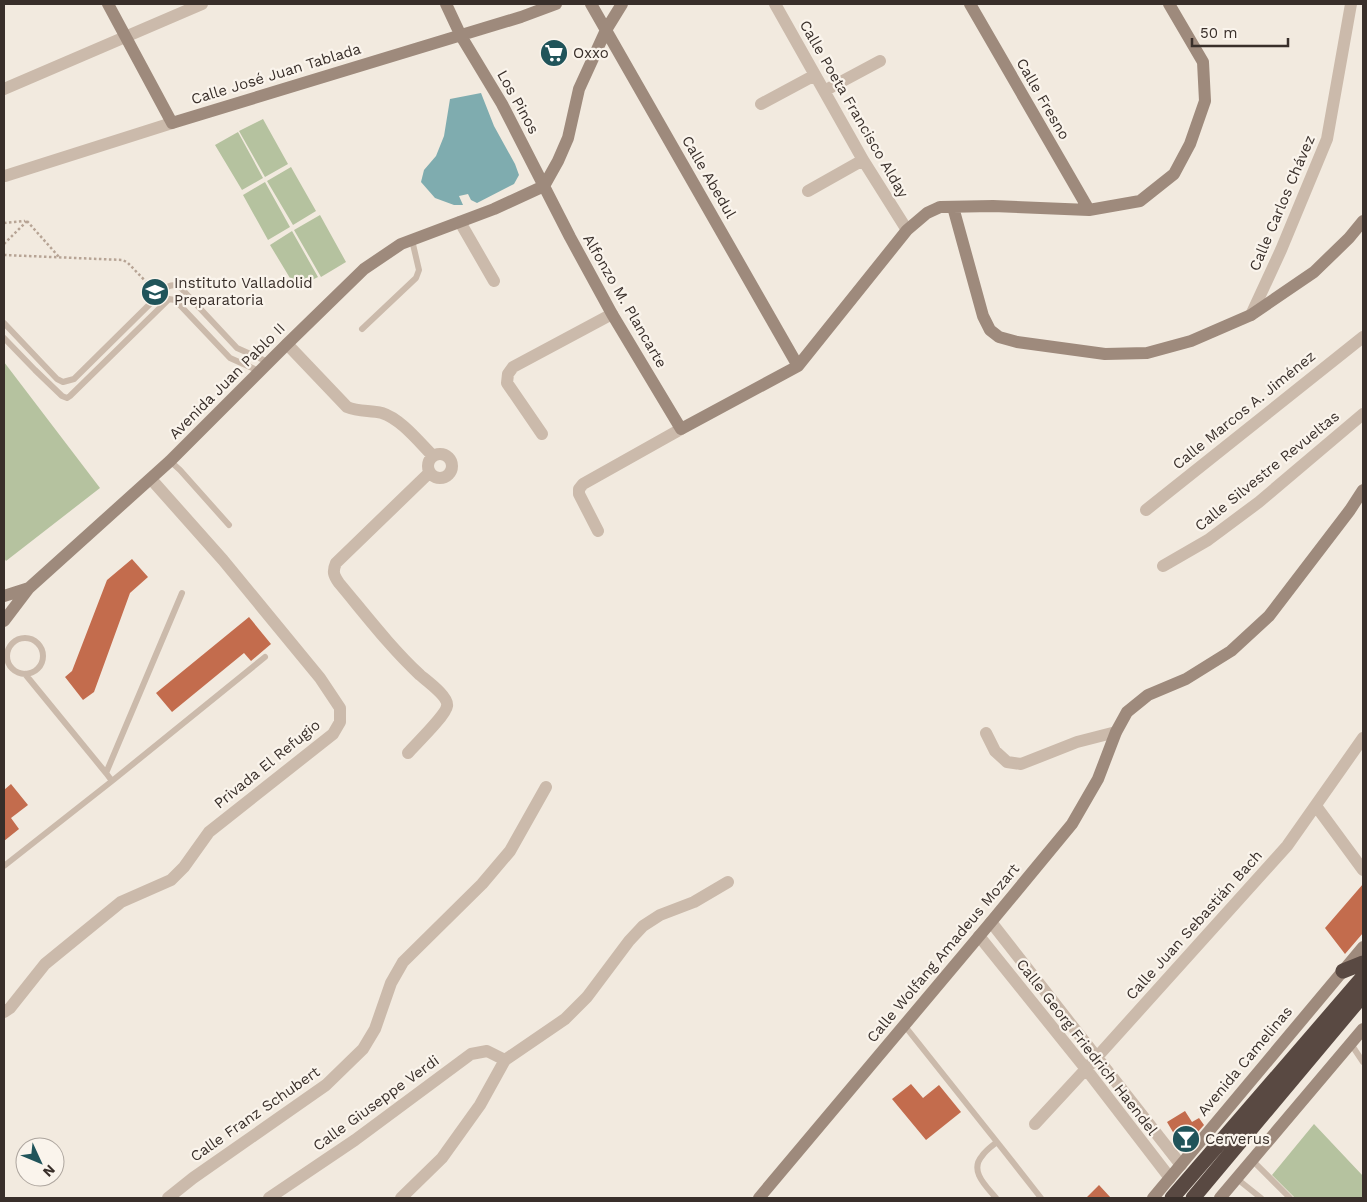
<svg xmlns="http://www.w3.org/2000/svg" width="1367" height="1202" viewBox="0 0 1367 1202" font-family="'Work Sans',sans-serif">
<style>
.green{fill:#b5c29f}
.water{fill:#7facaf}
.building{fill:#c36c4d}
.lines{fill:none;stroke-linecap:round;stroke-linejoin:round}
.path{stroke:#b7a495;stroke-width:2.5;stroke-dasharray:2.5 2.5;stroke-linecap:butt}
.lane{stroke:#cbbaab;stroke-width:6}
.street{stroke:#cbbaab;stroke-width:12}
.secondary{stroke:#9e8a7c;stroke-width:12}
.highway{stroke:#594942;stroke-width:15}
.labels{text-anchor:middle;dominant-baseline:central;stroke-width:4.5;stroke-linejoin:round;paint-order:stroke}
.poi-label{font-size:15px;fill:#392f2a;stroke:#faf4ec;text-anchor:start}
.street-label{font-size:15px;fill:#392f2a;stroke:#faf4ec}
</style>
<rect width="100%" height="100%" fill="#f2eadf"/>
<!-- green -->
<path class="green" d="M263,119l25,45 -23,13 -26,-46z
M238,132l25,46 -21,12 -27,-45z
M291,167l25,44 -23,14 -26,-44z
M265,182l25,45 -22,13 -25,-45z
M320,215l26,47 -25,15 -27,-47z
M292,231l26,46 -22,11 -26,-43z
M4,362l96,126 -94,73 -2,-3z
M1314,1124l49,52v22h-68l-23,-23z"/>
<!-- water -->
<path class="water" d="M481,93l13,33 21,38 4,11 -5,9 -37,19 -6,-3 -3,-6 -9,2 4,9h-9l-19,-7 -14,-16 3,-12 12,-14 8,-20 6,-37z"/>
<!-- building -->
<path class="building" d="M132,559l16,18 -18,16 -36,99 -11,8 -18,-23 7,-6 35,-91z
M249,617l22,27 -20,17 -7,-8 -72,59 -16,-19z
M11,784l17,21 -17,13 8,11 -15,12v-51z
M1363,884v49l-18,21 -20,-26z
M911,1084l12,14 16,-13 22,27 -35,28 -34,-41z
M1185,1111l7,11 7,-4 5,7 -21,24 -16,-27z
M1099,1185l12,13h-25z"/>
<g class="lines">
<!-- path -->
<path class="path" d="M27,221l32,36
M4,223l21,-2
M4,244l23,-23
M4,255l119,5 5,3 25,26"/>
<!-- lane -->
<path class="lane" d="M4,323l53,56 6,3 11,-3 85,-84c7,-7 11,-13 21,-8l57,61 31,14
M362,329l54,-51 3,-8 -7,-30
M4,338l31,32 27,26 5,2 3,-2 99,-97 6,1 55,58 29,13
M170,461l10,9 49,55
M7 656a18 18 0 1 1 36 0a18 18 0 1 1-36 0Z
M25,674l81,99
M112,781l153,-124
M4,866l108,-85 -6,-8 76,-180
M904,1025l93,117 44,56
M1351,1044l12,18
M1252,1160l38,38
M1236,1178l25,20
M996,1198c-10,-12 -27,-27 -14,-42 4,-6 10,-10 15,-14"/>
<!-- street -->
<path class="street" d="M775,4l88,156 44,70
M4,89l198,-85
M824,91l56,-30
M761,104l54,-29
M5,176l167,-53
M808,191l55,-31
M460,222l34,59
M1251,315l30,-65 46,-111 24,-135
M287,344l60,63c12,5 23,3 35,6 19,6 37,29 51,43
M542,434l-35,-51 1,-9 5,-7 99,-53
M428 466a12 12 0 1 1 24 0a12 12 0 1 1-24 0Z
M1146,510l217,-173
M598,531l-19,-37v-5l4,-5 98,-55
M1163,566l45,-26 51,-38 104,-88
M986,733l9,18 12,11 14,2 56,-22 39,-10
M408,753c8,-9 38,-38 39,-47 2,-9 -20,-25 -27,-31 -30,-28 -55,-61 -81,-92 -5,-7 -7,-11 -3,-20l93,-90
M1316,806l47,64
M991,922l190,243
M979,936l107,133 84,109
M4,1012l6,-4 35,-44 76,-62 50,-22 13,-13 25,-35 124,-98 7,-12v-14l-20,-30 -97,-118 -72,-81
M1035,1124l62,-67 190,-211 76,-108
M168,1198l25,-20 133,-93 37,-36 12,-20 16,-46 12,-21 79,-78 28,-33 36,-64
M269,1198l86,-58 116,-86 16,-3 18,9
M401,1198l41,-40 38,-53 25,-45 60,-41 22,-22 42,-56 14,-15 17,-11 34,-13 34,-20"/>
<!-- secondary -->
<path class="secondary" d="M108,4l64,119 349,-106 35,-13
M446,4l15,32 41,68 68,133 42,77 69,115 117,-63 109,-136 20,-17 13,-6 53,-1 96,4 51,-9 34,-27 16,-30 15,-43 -2,-39 -34,-58
M591,4l207,362
M970,4l119,206
M544,186l14,-25 10,-23 11,-49 27,-59 16,-26
M953,207l30,109 7,14 9,7 18,5 88,12 42,-1 44,-12 60,-26 63,-43 35,-34 14,-17
M4,596l25,-8
M4,621l25,-33 141,-127 117,-117 77,-75 37,-25 93,-35 50,-23
M759,1198l232,-276 81,-98 26,-45 18,-47 11,-20 21,-17 38,-16 45,-28 38,-35 81,-106 13,-20
M1153,1198l210,-251
M1220,1198l143,-169"/>
<!-- highway -->
<path class="highway" d="M1343,971l20,-8
M1172,1198l191,-221
M1193,1198l170,-203"/>
</g>
<!-- icons -->
<defs>
<symbol id="supermarket-disc" viewBox="-11 -11 22 22"><circle r="9.5" fill="#20545a" stroke="#faf4ec"/><path d="M-6-5.5h2.5l.6 2H6L4.5 2H-2.5L-4.4-4H-6ZM-1.5 3.2a1.3 1.3 0 1 0 .1 0ZM3 3.2a1.3 1.3 0 1 0 .1 0Z" fill="#fff"/></symbol>
<symbol id="university-disc" viewBox="-11 -11 22 22"><circle r="9.5" fill="#20545a" stroke="#faf4ec"/><path d="M0-5L7-2L0 1L-7-2ZM-4 1L0 2.5L4 1V4Q0 6-4 4Z" fill="#fff"/></symbol>
<symbol id="bar-disc" viewBox="-11 -11 22 22"><circle r="9.5" fill="#20545a" stroke="#faf4ec"/><path d="M-6-5H6L.8 .8V4.5H3.5V6h-7V4.5H-.8V.8Z" fill="#fff"/></symbol>
</defs>
<g fill-rule="evenodd">
<use href="#supermarket-disc" x="538" y="37" width="32" height="32"/>
<use href="#university-disc" x="139" y="276" width="32" height="32"/>
<use href="#bar-disc" x="1170" y="1123" width="32" height="32"/>
</g>
<g class="labels">
<!-- poi labels -->
<g class="poi-label">
<text x="573" y="53">Oxxo</text>
<text x="174" y="283">Instituto Valladolid<tspan x="174" dy="17">Preparatoria</tspan></text>
<text x="1205" y="1139">Cerverus</text>
</g>
<!-- street labels -->
<g class="street-label">
<text transform="translate(276 74) rotate(-17)">Calle José Juan Tablada</text>
<text transform="translate(1043 99) rotate(60)">Calle Fresno</text>
<text transform="translate(518 102) rotate(61)">Los Pinos</text>
<text transform="translate(854 109) rotate(60)">Calle Poeta Francisco Alday</text>
<text transform="translate(709 177) rotate(60)">Calle Abedul</text>
<text transform="translate(1282 203) rotate(-67)">Calle Carlos Chávez</text>
<text transform="translate(625 301) rotate(60)">Alfonzo M. Plancarte</text>
<text transform="translate(227 381) rotate(-45)">Avenida Juan Pablo II</text>
<text transform="translate(1244 410) rotate(-39)">Calle Marcos A. Jiménez</text>
<text transform="translate(1267 471) rotate(-39)">Calle Silvestre Revueltas</text>
<text transform="translate(267 764) rotate(-39)">Privada El Refugio</text>
<text transform="translate(1194 925) rotate(-48)">Calle Juan Sebastián Bach</text>
<text transform="translate(943 953) rotate(-50)">Calle Wolfang Amadeus Mozart</text>
<text transform="translate(1087 1047) rotate(52)">Calle Georg Friedrich Haendel</text>
<text transform="translate(1245 1061) rotate(-50)">Avenida Camelinas</text>
<text transform="translate(376 1103) rotate(-36)">Calle Giuseppe Verdi</text>
<text transform="translate(255 1114) rotate(-35)">Calle Franz Schubert</text>
</g>
</g>
<!-- border -->
<rect width="1367" height="1202" fill="none" stroke="#392f2a" stroke-width="10"/>
<!-- north arrow -->
<g transform="translate(40 1162) rotate(134)"><circle r="24" fill="#faf4ec" stroke="#ada59e"/>
<path d="M0-4L9 19L0 12L-9 19Z" fill="#20545a"/>
<text y="-8" font-size="14" font-weight="bold" text-anchor="middle" fill="#392f2a">N</text>
</g>
<!-- scale -->
<path d="M1192 38v8h96v-8" fill="none" stroke="#392f2a" stroke-width="2.5"/>
<text x="1200" y="38" font-size="15" fill="#392f2a" stroke="#faf4ec" stroke-width="4" paint-order="stroke">50 m</text>
</svg>
